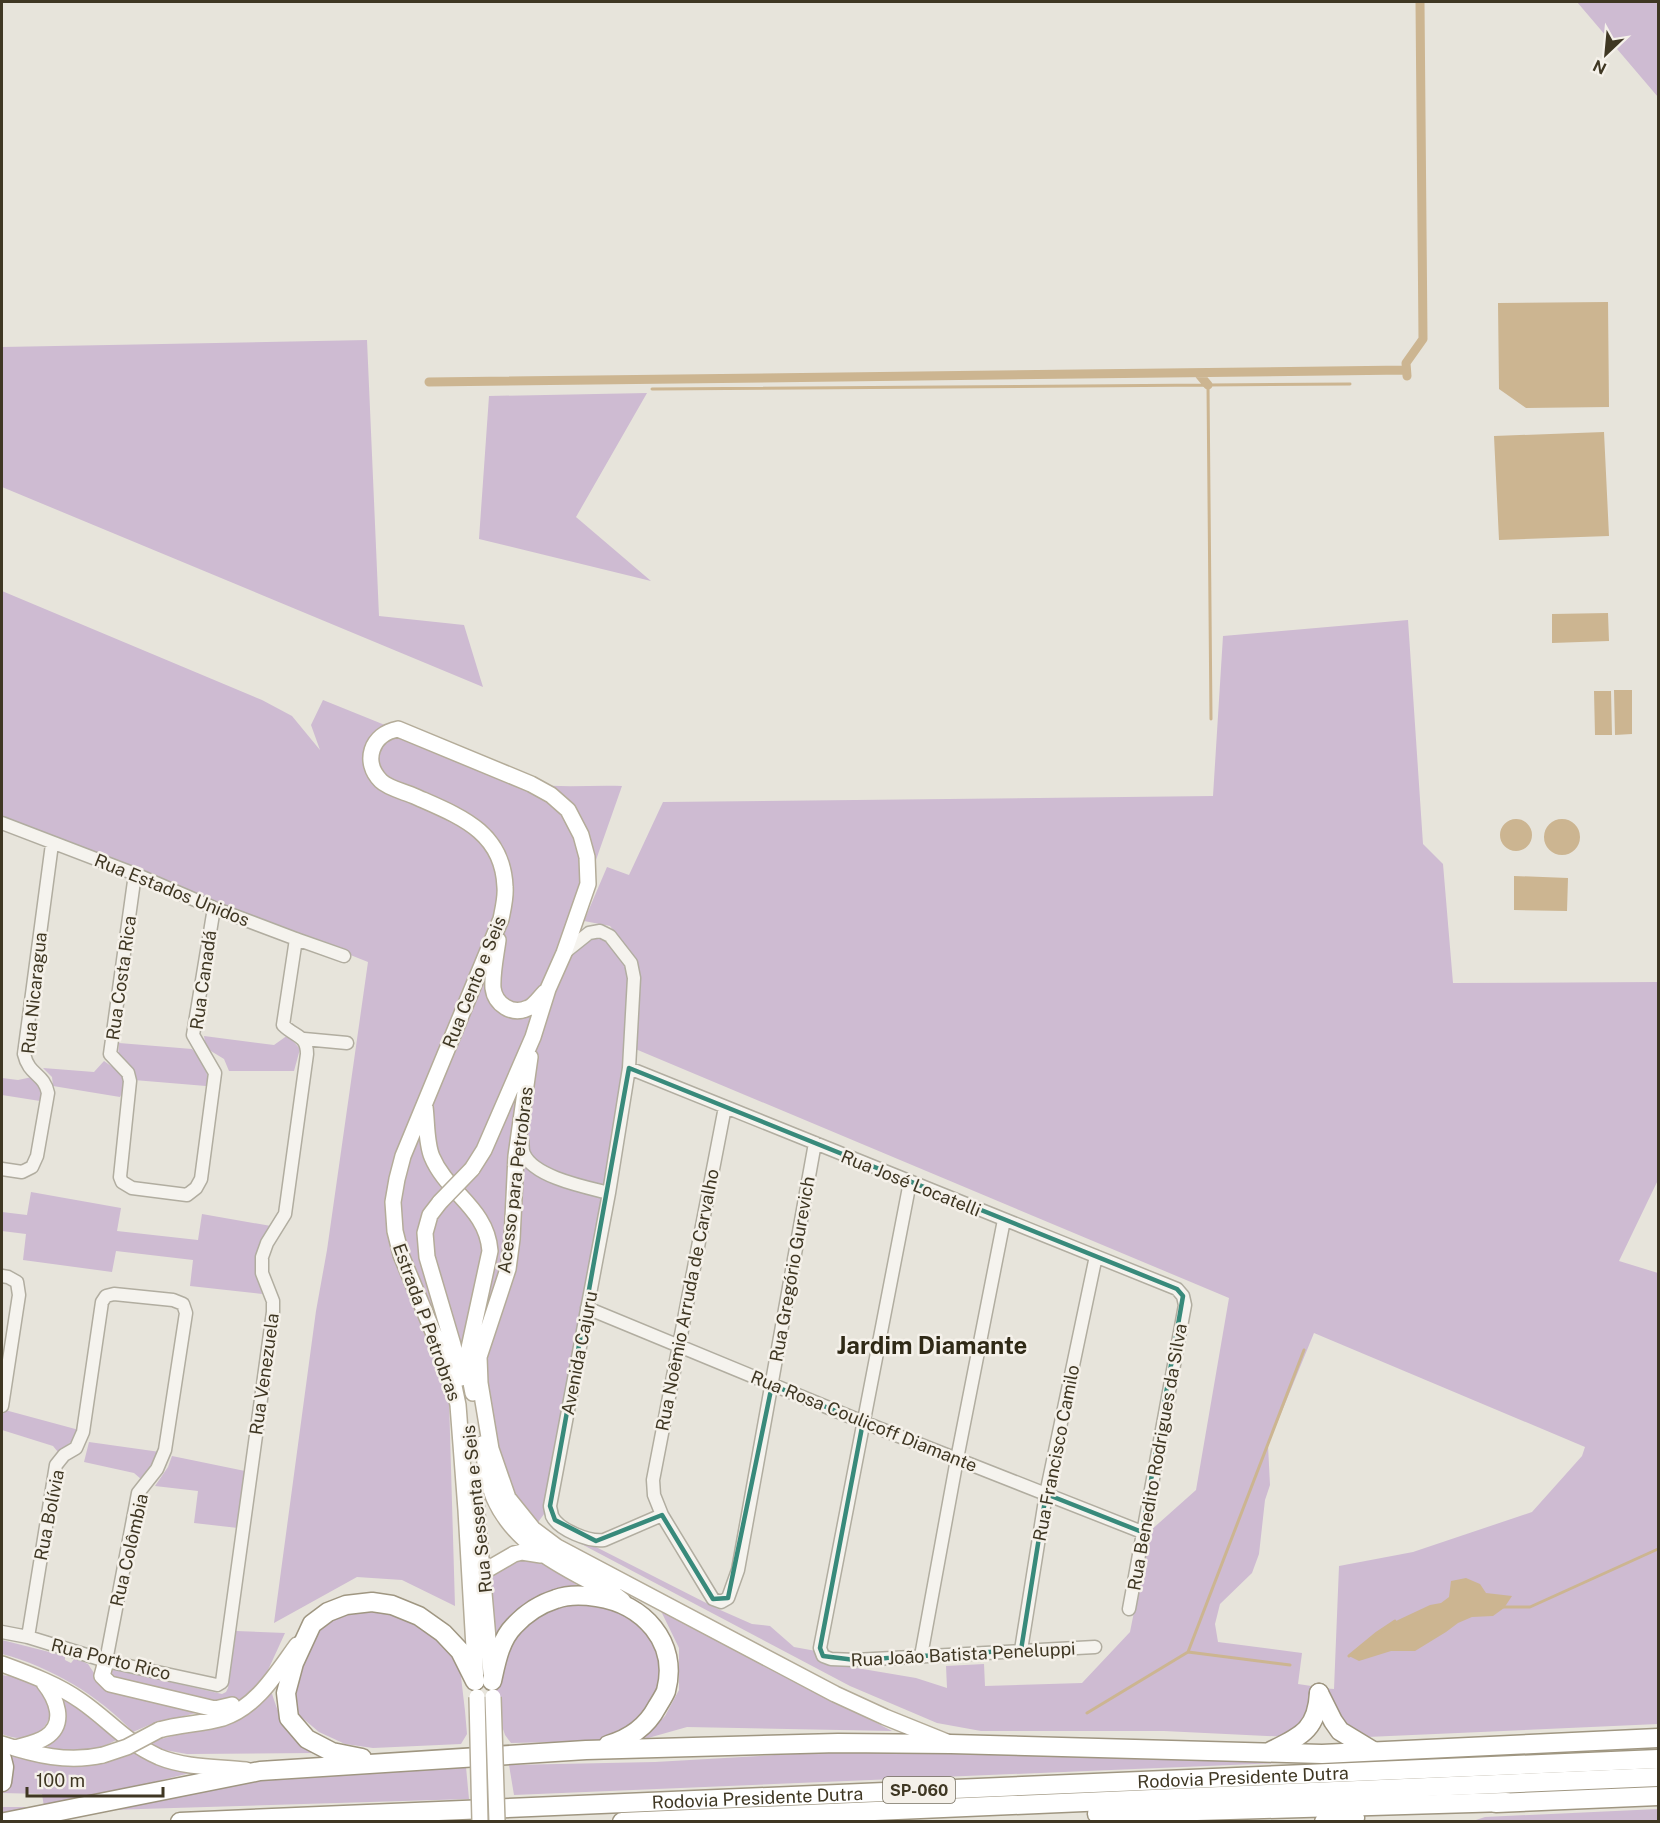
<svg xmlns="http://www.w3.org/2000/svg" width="1660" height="1823" viewBox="0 0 1660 1823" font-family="'Public Sans',sans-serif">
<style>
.green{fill:#cebbd2}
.water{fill:#ccb591}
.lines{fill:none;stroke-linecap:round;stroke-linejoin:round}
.stream{stroke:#ccb591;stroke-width:3}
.canal{stroke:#ccb591;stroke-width:9}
.minor-casing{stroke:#b1ada0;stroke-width:15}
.major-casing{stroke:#b4ac99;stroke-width:18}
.highway-casing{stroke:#9f9681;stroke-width:21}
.minor{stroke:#f5f3ee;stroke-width:12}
.major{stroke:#fff;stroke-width:15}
.highway{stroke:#fff;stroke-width:18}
.major-bridge-casing{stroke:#b4ac99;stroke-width:18;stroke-linecap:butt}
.major-bridge{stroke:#fff;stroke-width:15}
.marked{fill:none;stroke:#388a7b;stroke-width:4.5;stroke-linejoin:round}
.labels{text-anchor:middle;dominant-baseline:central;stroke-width:5;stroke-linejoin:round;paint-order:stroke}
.shield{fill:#f5f1ea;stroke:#766f5f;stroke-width:1.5}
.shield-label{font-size:16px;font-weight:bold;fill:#3f3723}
.street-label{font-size:18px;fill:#3f3723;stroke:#f5f1ea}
.district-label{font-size:24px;font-weight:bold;fill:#2f2916;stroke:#f5f1ea}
</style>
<rect width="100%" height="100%" fill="#e7e4db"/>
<!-- green -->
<path class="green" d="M1577,2h81v95z
M367,340l12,276 85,9 19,62 -481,-200v-140z
M647,393l-71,124 75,64 -172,-42 10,-143z
M2,591l260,109 30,16 28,34 -9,-25 12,-25 208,84c30,4 61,1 91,2l-58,165 36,-20 31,32 4,24 1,-27 -26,-34 -26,-5 23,-54 22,8 34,-73 550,-6 10,-160 185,-16 15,224 20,20 10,119 205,-1v198l-39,81 39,12v451l-291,13 -13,-1 -34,-48 14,1 5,-123 74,-14 119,-40 50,-56 3,-9 -271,-114 -46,112 2,40 -5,15 -6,54 -7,19 -32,31 -5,20 3,18 84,11 -4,31 20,3 -4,21 -24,29 -126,-6h-183l-44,-8 -87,-37 -280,-148 26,9 122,62 34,15 18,2 24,21 22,4 23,14 77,13 31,10 -1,-22 38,-2 1,22 97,-3 48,-51 20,-101 46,-41 33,-192 -596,-250 -83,458 -17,23 -22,-26 -30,-115 -22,-19 -61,-107 51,137 6,207 -53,-26 -45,-3 -83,46 42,-312 11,-61 41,-288 -366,-146z
M288,1035l12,14 -6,22h-65l-5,-12 -18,-11 -2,-12 70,9z
M119,1043l73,6c9,11 19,22 14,37l-72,-6v-9l-16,-15z
M104,1061l17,12 4,14 -5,10 -67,-11 -1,-9 -9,-9 51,4z
M32,1077l8,8 3,12 -3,4 -38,-6v-17l16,2z
M31,1192l90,16 -4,23 81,9 4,-26 69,12 -14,39 5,29 -72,-8 3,-26 -77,-9 -4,21 -89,-12 3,-26 -24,-3v-19l25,3z
M5,1410l74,20 -3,8 -18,14 -5,-6 -51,-16v-14z
M89,1442l71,10 -10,19 -9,8 -7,-6 -50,-11z
M172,1456l73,15 -7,57 -44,-5 4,-32 -43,-5 13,-19z
M529,1557l24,12 24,16 -26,7 -27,13 -29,31 -5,-57 5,-8 23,-13z
M580,1597l56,18 24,32v34l-9,21 -12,17 -19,14 -16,8 -93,2 -6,-8 -9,-27 -2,-25 4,-18 30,-48z
M357,1609l43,5 29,15 22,24 9,15 5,43 2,23 -6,10 -88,4 -28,-4 -26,-12 -19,-16 -10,-23 21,-58 23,-19z
M660,1609l232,122 -205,-4 -46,13 24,-24 14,-26v-42z
M236,1631l49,2 -22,48 -21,18 -16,6 -116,-28v-9l112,26 4,-2 2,-4z
M2,1640l63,16v4l6,3 4,-5 13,6 12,18 104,29 -55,14 -16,7c-35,-37 -82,-65 -131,-78z
M2,1675c12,2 30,4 40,13 21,18 4,50 -22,50 -6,0 -13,-2 -18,-4z
M271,1690c10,36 19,40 46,63l-130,1 -34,-6 -3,-6 71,-19z
M60,1695l61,42c-25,16 -45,15 -74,12z
M917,1747l359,16 -762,32 -5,-30 146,-3z
M133,1750c21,14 45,17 69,20l-128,32 -72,12v-7h42l-2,-13 -40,-1 6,-21v-19c41,12 86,17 125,-3z
M466,1767l3,32 -361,11 131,-29z
M1658,1809v12h-185l12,-4z"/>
<!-- water -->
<path class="water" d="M1608,302l1,105 -83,1 -27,-19 -1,-86z
M1604,432l5,104 -110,4 -5,-104z
M1608,613l1,28 -57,2v-29z
M1614,690h18v44l-17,1z
M1594,691h17l1,44h-17z
M1544 837a18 18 0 1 1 36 0a18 18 0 1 1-36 0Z
M1500 835a16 16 0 1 1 32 0a16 16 0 1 1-32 0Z
M1514,876l54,2 -1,33 -53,-1z
M1466,1578l14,6 6,9 26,3 -8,12 -11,8 -21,1 -14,6 -12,9 -31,19h-24l-32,10 -10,-5 28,-23 21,-13 32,-15 11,-2 8,-6 2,-16z"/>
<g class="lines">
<!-- stream -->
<path class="stream" d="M1208,385l3,334
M652,389l698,-5
M1502,1607h28l128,-58
M1188,1652l116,-302
M1349,1656l28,-23 18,-12
M1087,1713l101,-61 102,13"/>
<!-- canal -->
<path class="canal" d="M1198,373l10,12
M1407,376l-1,-13 17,-24 -3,-337
M429,382l977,-12"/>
<defs>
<path id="minor" d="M2,823l133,51 79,34 82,31 48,17
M135,874l-25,180 18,19 2,8 -10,96 2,5 10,6 55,7 9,-7 5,-9 14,-106 -22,-38 21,-127
M564,953l25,-20 11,-2 10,5 21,27 3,15 -5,90 -20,125 -59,313c0,1 2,9 2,10 7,14 37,26 52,24l58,-25
M304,1039l43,4
M629,1068l548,221 6,7 2,9 -56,304
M725,1107l-72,373 1,15 8,20 51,84 8,3 7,-4 10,-28 77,-427
M522,1140c1,5 0,10 2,14 10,23 61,33 85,39
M2,1169l20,3 10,-5 5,-11 11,-63c-4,-20 -19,-17 -24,-39l28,-210
M910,1182l-90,466 3,8 8,3 24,1 240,-13
M2,1276l6,1 9,5 2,13 -17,111
M587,1308l276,114 279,110
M2,1632l26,5 78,24 111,24 5,-3 51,-370v-11l-11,-28v-16l5,-14 18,-29 22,-160c0,-19 -12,-17 -24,-29l13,-86
M28,1637l28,-172 8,-10 12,-7 7,-16 19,-130 4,-6 8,-2 59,6 10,4 3,9 -21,137 -8,19 -19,24 -32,168
M1021,1650l25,-156 50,-238
M921,1656l36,-197 47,-239"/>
<path id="major" d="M498,940c-2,15 -6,33 -5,48 2,16 19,28 35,20 6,-2 12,-11 17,-16
M530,1057l-14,99 -4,83 -4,30 -29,88 1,26 11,66 17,49 25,31 24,18 278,147 50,23 62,25
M425,1107c2,15 1,36 7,50 15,36 55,51 58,94l-21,97 -2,14 6,31
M472,1169l12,-19 49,-113 15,-48 16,-36 24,-69 -1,-27 -6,-22 -13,-25 -17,-15 -20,-11 -133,-55c-27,5 -36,33 -17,52 7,7 24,11 33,15 45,20 89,35 91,91 1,10 -2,22 -4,32l-98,237 -6,23 -4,23 2,29 6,24 40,96 13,35 4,19 8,105 10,172
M440,1202l-10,13 -5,18 2,24 26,88 8,33
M482,1444c3,17 5,38 12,54 22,50 75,72 120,96l9,7
M474,1479l17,194
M483,1572l31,-18 8,-2 19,3
M106,1661l-4,15 8,8 105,25 17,-4
M2,1664c27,10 55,20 79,37 29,20 44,41 78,56 27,11 58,10 87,13
M159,1730c21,-6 43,-6 64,-12 34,-11 54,-46 74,-73
M2,1744c33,11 66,19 101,11
M15,1748c10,-3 22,-5 31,-11 21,-14 10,-39 -2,-54"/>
<g id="highway">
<path d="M492,1681c4,-18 8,-41 22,-55 11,-12 26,-22 42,-27 13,-5 28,-4 41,-2 46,7 82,45 69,94 -2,5 -6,11 -9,16 -10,19 -28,32 -49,38"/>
<path d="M1319,1693l14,28 7,10 33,20"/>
<path d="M1271,1751c30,-15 46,-21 48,-58"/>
<path d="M362,1758l-30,-6 -25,-13 -18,-21 -3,-25 8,-30 18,-39 16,-12 18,-7 26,-3 20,3 27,11 24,17 17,18 15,30"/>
<path d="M2,1759l2,8 -2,15"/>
<path d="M1496,1803l162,-7"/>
<path d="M1097,1814l409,-12"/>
<path d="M5,1822l255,-51 326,-21 252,-7 113,1 371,10 336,-16"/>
<path id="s1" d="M180,1822l1478,-63"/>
<path d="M622,1822l1036,-45"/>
<path d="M1324,1822l31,-4"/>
</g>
</defs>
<!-- minor casing -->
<use href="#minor" class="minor-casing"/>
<!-- major casing -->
<use href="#major" class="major-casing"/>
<!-- highway casing -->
<use href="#highway" class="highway-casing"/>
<!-- minor -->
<use href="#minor" class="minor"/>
<!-- major -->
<use href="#major" class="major"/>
<!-- highway -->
<use href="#highway" class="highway"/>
<defs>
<path id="major-bridge" d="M440,1202l32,-33
M477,1697l3,125
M493,1697l4,125
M103,1755l24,-8 32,-17"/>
</defs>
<!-- major-bridge casing -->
<use href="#major-bridge" class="major-bridge-casing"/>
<!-- major-bridge -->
<use href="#major-bridge" class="major-bridge"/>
</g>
<!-- marked area -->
<path class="marked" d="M629,1068l548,221 6,7 -41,236 -96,-38 -25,156 -166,10 -32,-4 -3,-8 43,-226 -91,-37 -44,213 -15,1 -51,-84 -66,26 -41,-21 -5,-14z"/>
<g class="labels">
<!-- shield labels -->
<rect class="shield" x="883" y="1777" width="72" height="26" rx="4.5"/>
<g class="shield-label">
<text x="919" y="1790">SP-060</text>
</g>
<!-- street labels -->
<g class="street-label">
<text transform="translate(172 890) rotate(22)">Rua Estados Unidos</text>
<text transform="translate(121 978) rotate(-82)">Rua Costa Rica</text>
<text transform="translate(203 980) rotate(-82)">Rua Canadá</text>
<text transform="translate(474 982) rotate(-68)">Rua Cento e Seis</text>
<text transform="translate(34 993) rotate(-84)">Rua Nicaragua</text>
<text transform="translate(515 1180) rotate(-83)">Acesso para Petrobras</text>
<text transform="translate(911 1183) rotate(22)">Rua José Locatelli</text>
<text transform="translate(792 1269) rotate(-80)">Rua Gregório Gurevich</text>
<text transform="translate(687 1300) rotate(-79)">Rua Noêmio Arruda de Carvalho</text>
<text transform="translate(427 1322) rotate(70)">Estrada P Petrobras</text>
<text transform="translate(579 1353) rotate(-79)">Avenida Cajuru</text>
<text transform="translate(264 1374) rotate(-82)">Rua Venezuela</text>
<text transform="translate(864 1421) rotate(22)">Rua Rosa Coulicoff Diamante</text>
<text transform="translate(1056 1453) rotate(-79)">Rua Francisco Camilo</text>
<text transform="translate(1157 1457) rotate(-80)">Rua Benedito Rodrigues da Silva</text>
<text transform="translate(477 1509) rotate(-96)">Rua Sessenta e Seis</text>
<text transform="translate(49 1515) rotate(-79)">Rua Bolívia</text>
<text transform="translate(129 1550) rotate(-77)">Rua Colômbia</text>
<text transform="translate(963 1654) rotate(-3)">Rua João Batista Peneluppi</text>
<text transform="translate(111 1659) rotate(14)">Rua Porto Rico</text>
<text stroke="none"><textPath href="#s1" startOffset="1064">Rodovia Presidente Dutra</textPath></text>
<text stroke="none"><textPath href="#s1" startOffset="578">Rodovia Presidente Dutra</textPath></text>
</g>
<!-- district labels -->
<g class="district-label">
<text x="932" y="1345">Jardim Diamante</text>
</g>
</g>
<!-- border -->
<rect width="1660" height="1823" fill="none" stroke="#3f3723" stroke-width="6"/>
<!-- north arrow -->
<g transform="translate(1606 54) rotate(206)" stroke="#f5f1ea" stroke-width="4.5" paint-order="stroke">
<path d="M0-4.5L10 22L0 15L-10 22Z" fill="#3f3723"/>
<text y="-9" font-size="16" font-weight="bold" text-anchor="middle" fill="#3f3723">N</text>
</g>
<!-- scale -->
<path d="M27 1787v9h136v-9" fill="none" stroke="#3f3723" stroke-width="3"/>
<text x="36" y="1787" font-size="18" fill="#3f3723" stroke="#f5f1ea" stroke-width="4.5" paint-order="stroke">100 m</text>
</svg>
